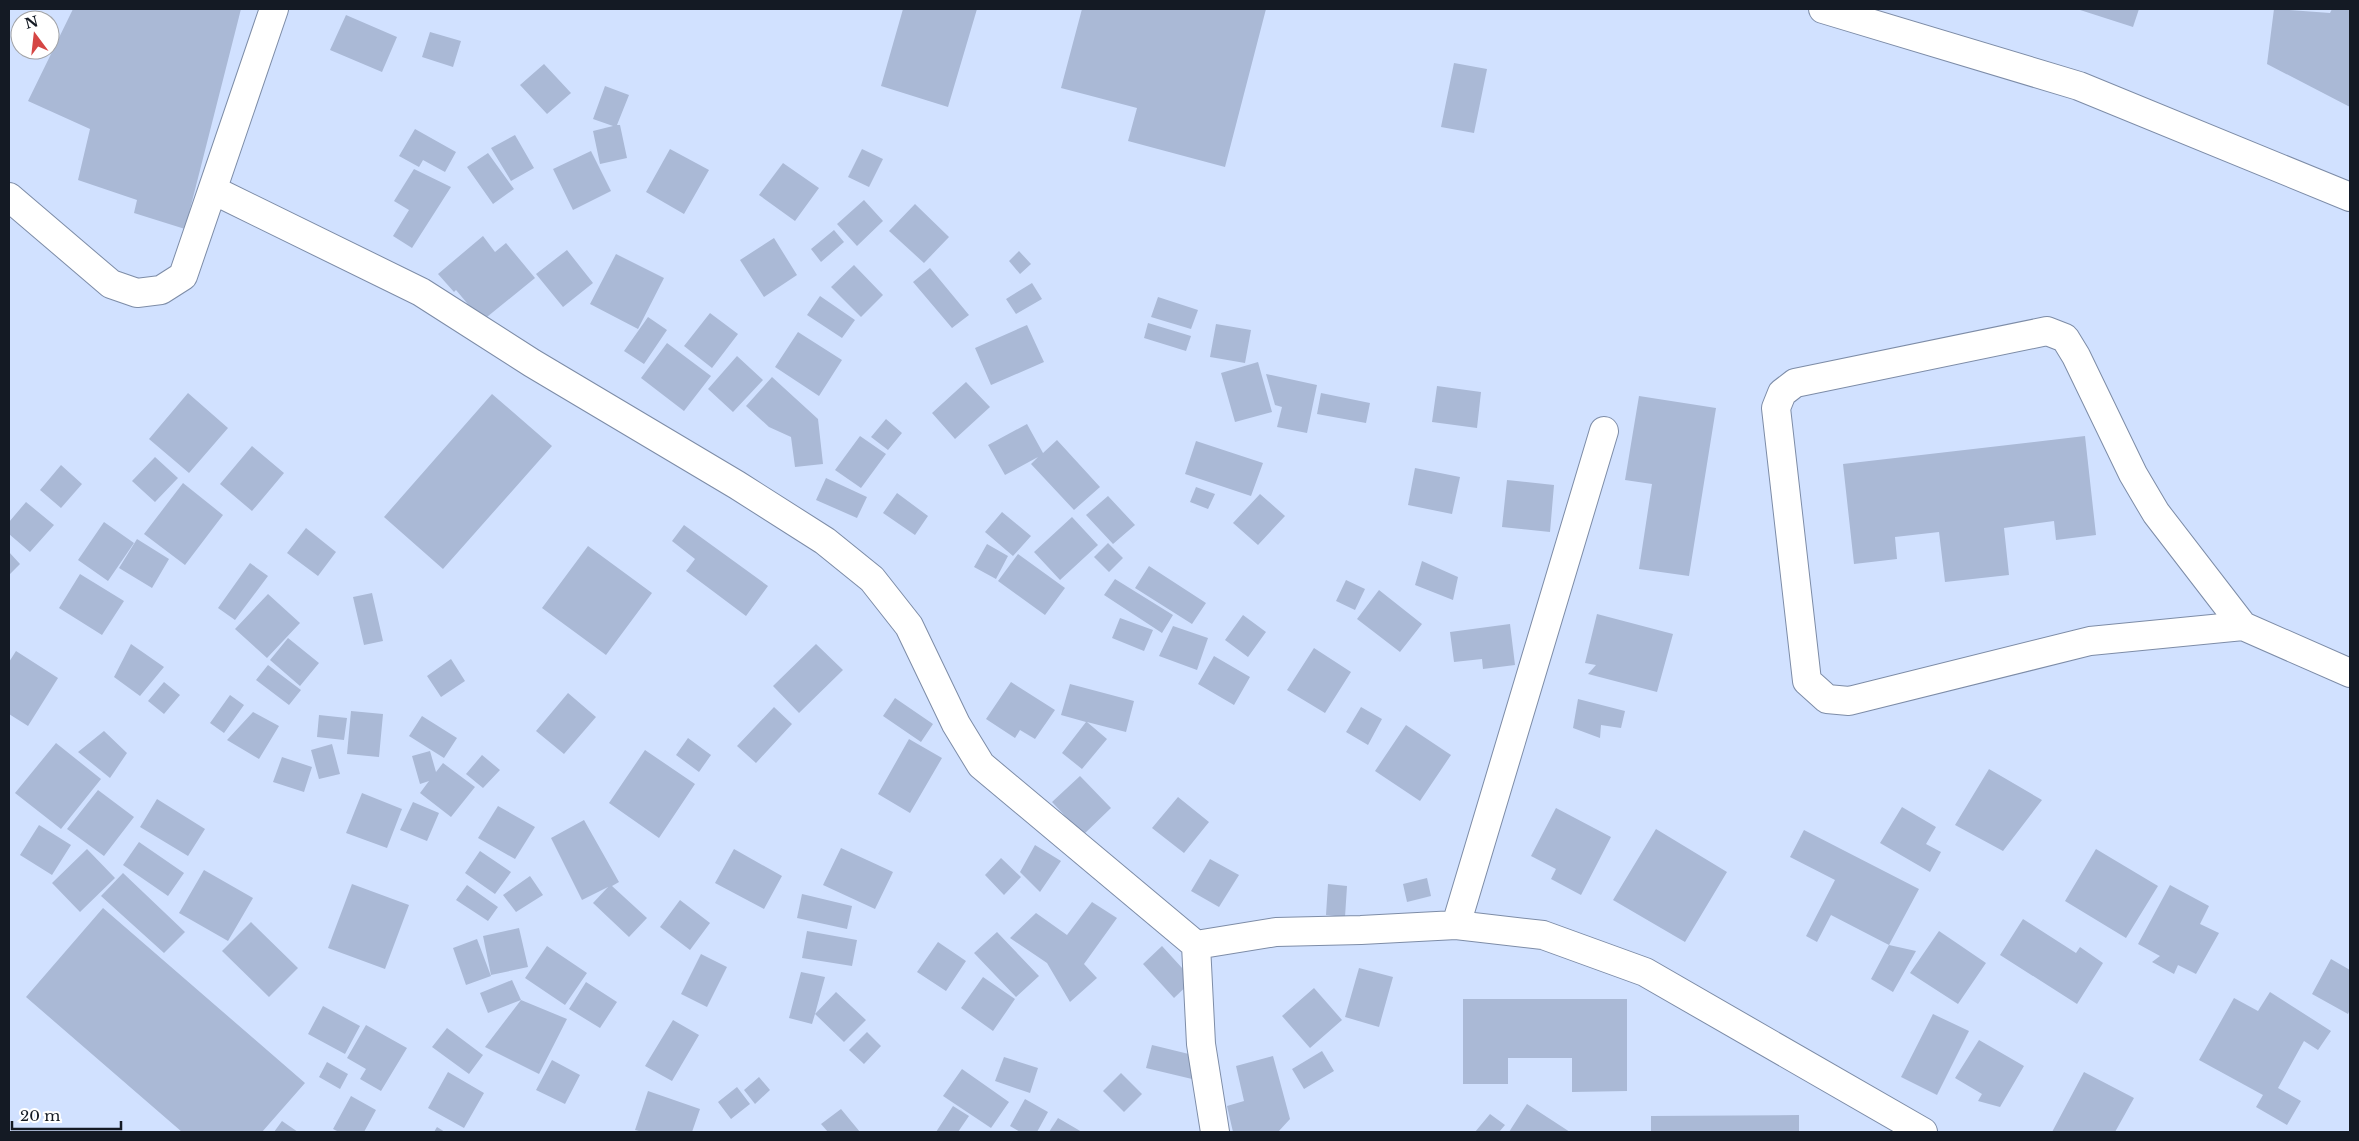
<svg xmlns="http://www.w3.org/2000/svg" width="2359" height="1141" viewBox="0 0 2359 1141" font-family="'Libre Baskerville',serif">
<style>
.building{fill:#aab9d6}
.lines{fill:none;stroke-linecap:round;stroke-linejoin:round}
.minor-casing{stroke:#7d8ca7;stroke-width:30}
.tertiary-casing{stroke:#7d8ca7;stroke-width:30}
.minor{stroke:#fff;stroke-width:28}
.tertiary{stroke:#fff;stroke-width:28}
</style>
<rect width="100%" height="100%" fill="#d1e1ff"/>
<!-- building -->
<path class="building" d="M73,9h168l-56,220 -51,-16 3,-13 -59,-20 12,-51 -62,-28z
M903,9h74l-29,98 -67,-21z
M1082,9h184l-41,158 -97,-26 9,-33 -76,-20z
M2077,9h62l-6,18z
M2274,9l56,4 2,-4h18v98l-83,-43z
M346,15l51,22 -15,35 -52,-22z
M430,32l31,9 -8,26 -31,-10z
M1454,63l33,6 -13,64 -33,-6z
M544,64l27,29 -24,21 -27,-29z
M605,86l24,9 -12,30h3l7,33 -27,6 -7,-33 20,-5 -20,-7z
M415,129l41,23 -11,20 -22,-12 -4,7 -20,-11z
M515,135l19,33 -23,13 -20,-33z
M670,149l39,21 -25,44 -38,-22z
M862,149l21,10 -14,28 -21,-10z
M591,151l20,40 -38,19 -20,-41z
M488,153l26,36 -21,15 -26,-37z
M783,163l36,25 -24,33 -36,-26z
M414,169l37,18 -39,61 -19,-12 16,-26 -15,-9z
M864,200l19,21 -26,25 -20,-22z
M915,204l34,33 -25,26 -35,-32z
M834,230l10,12 -23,20 -10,-13z
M483,236l12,16 11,-9 29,35 -53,43 -26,-31 -2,2 -16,-18z
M774,238l23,37 -33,22 -24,-37z
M567,250l26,33 -30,24 -27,-33z
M1019,251l12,13 -11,10 -11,-13z
M616,254l48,24 -26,51 -48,-25z
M854,265l29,30 -22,22 -30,-30z
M930,268l39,47 -17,13 -39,-46z
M1032,283l10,16 -26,15 -10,-15z
M820,296l35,24 -13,18 -35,-23z
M1158,297l40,13 -7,19 -40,-12z
M710,313l28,21 -26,34 -28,-22z
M648,317l19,13 -23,34 -20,-13z
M1148,323l43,13 -5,15 -42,-13z
M1216,324l35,6 -6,33 -35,-6z
M1027,325l17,37 -53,23 -16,-37z
M798,332l44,28 -23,36 -44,-29z
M667,343l44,33 -27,35 -43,-33z
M737,356l26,24 -30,32 -25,-23z
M1258,362l14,50 -37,10 -14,-49z
M1266,374l51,11 -10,48 -30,-6 5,-20 -7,-2z
M772,377l46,42 5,45 -28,3 -4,-30 -22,-10 -23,-21z
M966,382l24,25 -35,32 -23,-26z
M1437,386l44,6 -4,36 -45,-6z
M188,393l40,35 -39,45 -40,-34z
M1321,393l49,10 -4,20 -49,-9z
M492,394l60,52 -109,123 -59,-52z
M1639,396l77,12 -27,168 -50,-7 13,-85 -27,-4z
M886,419l16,14 -14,17 -17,-13z
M1027,424l16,29 14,-13 43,47 -26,23 -43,-46 7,-7 -33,18 -17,-30z
M860,436l26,18 -25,34 -26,-18z
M2085,436l11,99 -40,5 -2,-19 -50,7 5,47 -64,7 -6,-50 -44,5 2,22 -43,5 -11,-100z
M1196,441l67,22 -12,33 -66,-22z
M252,446l32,27 -32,38 -32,-27z
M155,457l23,21 -23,24 -23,-21z
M61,465l21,19 -21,24 -21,-18z
M1415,468l45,9 -8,37 -44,-9z
M826,478l41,19 -10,21 -41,-18z
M1507,480l47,5 -4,47 -48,-5z
M183,483l40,32 -38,50 -41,-31z
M1196,487l19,7 -7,15 -18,-7z
M897,493l31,23 -13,19 -32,-22z
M1260,494l25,22 -27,29 -25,-22z
M1108,496l27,29 -22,19 -27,-29z
M26,502l28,23 -24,27 -21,-18v-12z
M1002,512l29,24 -18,20 -28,-24z
M1072,517l26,28 -38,35 -26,-28z
M104,522l30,21 -26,38 -30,-21z
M684,525l84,61 -22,30 -60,-45 9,-12 -23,-18z
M306,528l30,24 -18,24 -31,-23z
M137,539l32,20 -17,29 -33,-20z
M1108,543l15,15 -14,14 -15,-15z
M987,544l21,12 -12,23 -22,-12z
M588,546l64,47 -46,62 -64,-47z
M9,552l11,12 -11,11z
M1018,554l47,34 -20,27 -47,-34z
M1422,561l36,16 -5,23 -38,-15z
M250,563l18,13 -33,44 -17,-12z
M1149,566l57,37 -14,21 -57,-36z
M80,574l44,27 -22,34 -43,-27z
M1115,579l58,36 -11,18 -58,-38z
M1346,580l19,9 -10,21 -19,-9z
M1379,590l43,34 -22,28 -43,-33z
M372,593l11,48 -19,4 -11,-48z
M268,594l32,29 -33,35 -32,-29z
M1597,614l76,20 -16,58 -69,-18 8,-9 -11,-2z
M1243,615l23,17 -18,25 -23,-17z
M1120,618l33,12 -9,21 -32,-13z
M1510,624l5,41 -32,4 -1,-10 -28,3 -4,-30z
M1173,626l35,12 -11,32 -38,-14z
M288,638l31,25 -19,23 -30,-26z
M131,644l33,23 -24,29 -26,-19z
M816,644l27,26 -44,43 -26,-27z
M1314,648l37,24 -26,41 -38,-23z
M16,651l42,27 -30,48 -19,-12v-52z
M1214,656l36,21 -16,28 -36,-21z
M451,659l14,22 -24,16 -14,-21z
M268,665l33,25 -12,15 -33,-25z
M164,682l16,13 -16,19 -16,-13z
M1011,682l44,28 -20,29 -15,-9 -5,8 -29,-19z
M1070,684l64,17 -8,31 -39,-10 20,17 -25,30 -20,-16 24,-31 -25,-7z
M568,693l28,24 -32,37 -28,-23z
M230,695l14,10 -20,28 -14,-10z
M895,698l38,26 -12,18 -38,-26z
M1578,699l47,12 -4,17 -20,-3 -1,13 -27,-10z
M774,707l18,17 -36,39 -19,-17z
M1361,707l21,12 -14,26 -22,-13z
M351,711l32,3 -4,43 -32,-3z
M253,712l26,14 -20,33 -32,-19z
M319,715l28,3 -3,22 -27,-3z
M422,716l35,22 -13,20 -35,-22z
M1406,725l45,30 -31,46 -45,-30z
M104,731l23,22 -17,25 -32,-26z
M688,738l23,17 -12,17 -23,-17z
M909,739l33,19 -32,55 -32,-19z
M56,743l45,36 -40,50 -46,-36z
M332,744l8,30 -21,5 -8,-29z
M645,750l50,34 -36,54 -50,-35z
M430,751l6,21 7,-9 32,24 -24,30 -31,-24 9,-12 -9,3 -8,-28z
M482,755l18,15 -17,18 -17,-14z
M282,757l30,10 -8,25 -31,-10z
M1989,769l53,31 -39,51 -48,-26z
M1080,776l31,32 -28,27 -31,-33z
M98,790l36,27 -30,39 -37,-27z
M362,793l40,16 -15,39 -41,-15z
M1178,797l31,25 -25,31 -32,-25z
M157,799l48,30 -17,27 -48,-29z
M413,802l26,11 -12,28 -27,-11z
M498,806l37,21 -20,32 -37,-21z
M1902,807l34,20 -10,17 15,8 -11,20 -50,-29z
M1556,808l55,29 -30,58 -30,-16 5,-10 -25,-13z
M584,820l35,62 -7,4 35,32 -18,19 -36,-34 15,-16 -26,13 -31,-62z
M39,825l32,20 -19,30 -32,-20z
M1656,829l71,43 -42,70 -72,-42z
M1804,830l115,59 -30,56 -58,-30 -14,27 -11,-6 29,-56 -45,-23z
M139,842l45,31 -16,23 -45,-31z
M1035,845l26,16 -21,31 -20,-20z
M841,848l52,24 -18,37 -52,-24z
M87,849l28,29 -35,34 -28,-29z
M734,849l48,27 -18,33 -49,-26z
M2096,849l62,37 -32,52 -61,-37z
M480,851l31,21 -16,22 -30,-21z
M1001,858l20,19 -17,18 -19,-20z
M1210,859l29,16 -20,32 -28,-16z
M204,870l49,28 -25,43 -49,-28z
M123,873l62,59 -21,21 -63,-57z
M530,876l13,19 -27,17 -13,-17z
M1427,878l4,18 -24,6 -4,-18z
M352,884l57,21 -24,64 -57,-21z
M1328,884l19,2 -2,31 -19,-2z
M467,885l31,22 -10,14 -32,-21z
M2170,885l39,21 -9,18 19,9 -23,41 -18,-9 -4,9 -22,-12 8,-6 -22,-12z
M802,894l50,12 -5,23 -50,-11z
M680,900l30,23 -20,27 -30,-23z
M1092,902l25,16 -33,46 13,14 -27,24 -23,-39 -37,-25 26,-25 31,22z
M103,908l202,175 -43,49h-80l-156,-135z
M2023,919l53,34 4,-6 23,16 -26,41 -77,-49z
M251,922l47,46 -29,29 -47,-46z
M519,928l9,39 -37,8 -8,-39z
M807,931l50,9 -5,26 -50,-8z
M1939,931l47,32 -28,41 -48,-31z
M997,932l42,44 -23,21 -42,-44z
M477,939l14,37 -25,9 -13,-37z
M938,942l28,19 -20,30 -29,-19z
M1889,945l27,6 -23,41 -22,-13z
M547,946l40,27 -22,32 -40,-27z
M1162,946l31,34 -19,18 -31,-34z
M701,954l26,13 -20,40 -26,-13z
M2331,959l19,11v39l-2,5 -36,-20z
M1359,968l34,9 -14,50 -34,-10z
M801,972l24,5 -10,37 21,-22 30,28 -22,22 -29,-28 -3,10 -23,-6z
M983,977l32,22 -22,32 -32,-23z
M512,980l9,20 -33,13 -8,-20z
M586,982l31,20 -17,26 -31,-19z
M1314,988l28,32 -32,28 -28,-32z
M2270,992l61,39 -13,19 -14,-9 -26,47 23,13 -14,24 -31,-18 7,-12 -64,-35 35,-62 24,13z
M1463,999h164v92l-55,1v-34h-64v26h-45z
M521,1000l46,19 -28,55 -54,-27z
M323,1006l37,20 -15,28 -37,-20z
M1933,1014l36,17 -32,64 -36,-18z
M673,1020l26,15 -27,46 -27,-15z
M366,1025l41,23 -26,43 -21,-12 6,-10 -19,-11z
M447,1028l36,27 -14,19 -37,-27z
M867,1032l14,14 -17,18 -15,-14z
M1979,1040l45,26 -24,41 -22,-6 4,-7 -27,-16z
M1152,1045l45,11 -5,23 -46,-11z
M1322,1051l12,20 -30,18 -12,-20z
M1273,1056l17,63 -12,13h-45l-6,-26 17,-5 -8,-35z
M1004,1057l34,11 -8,25 -35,-12z
M552,1060l28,15 -15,29 -29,-14z
M327,1062l21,12 -8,15 -21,-12z
M962,1069l47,33 -18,26 -48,-32z
M448,1072l36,21 -20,35 -36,-20z
M2084,1072l50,26 -19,34h-63z
M1121,1073l21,21 -18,18 -21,-21z
M759,1077l11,13 -15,14 -11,-14z
M737,1087l13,17 -19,15 -13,-17z
M648,1091l52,18 -8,23h-49l-8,-2z
M351,1096l25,14 -12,22h-25l-6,-3z
M1025,1099l23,13 -11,20h-17l-10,-6z
M1527,1104l43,28h-61z
M953,1106l16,10 -11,16h-22z
M841,1109l19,23h-32l-7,-8z
M1490,1114l15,11 -6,7h-24z
M1799,1115v17h-148v-16z
M1058,1118l24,14h-33z
M282,1121l16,11h-24z
M437,1127l8,5h-11z"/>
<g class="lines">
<defs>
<path id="minor" d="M213,190l208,102 111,71 205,122 88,56 47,38 37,47 47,98 25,41 215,180 5,99 14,88
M9,197l102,87 26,9 24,-3 22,-14 91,-267
M2243,626l-153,15 -241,60 -22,-2 -20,-18 -31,-273 6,-15 13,-10 252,-52 18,7 11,18 57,118 23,39 87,113 107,47
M1456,925l148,-494
M1196,945l80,-13 85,-2 95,-5 87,10 102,37 278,160"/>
<path id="tertiary" d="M1823,9l256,77 271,111"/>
</defs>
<!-- minor casing -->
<use href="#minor" class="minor-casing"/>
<!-- tertiary casing -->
<use href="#tertiary" class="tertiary-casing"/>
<!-- minor -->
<use href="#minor" class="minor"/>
<!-- tertiary -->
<use href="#tertiary" class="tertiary"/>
</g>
<!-- border -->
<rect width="2359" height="1141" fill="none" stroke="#141a24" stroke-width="20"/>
<!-- north arrow -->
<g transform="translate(35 35) rotate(345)"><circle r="24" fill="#ffffff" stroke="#a1a3a7"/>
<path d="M0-4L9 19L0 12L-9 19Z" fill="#d54644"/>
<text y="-8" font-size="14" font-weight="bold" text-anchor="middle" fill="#141a24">N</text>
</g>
<!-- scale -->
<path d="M12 1121v8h109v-8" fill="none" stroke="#141a24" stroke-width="2.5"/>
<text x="20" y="1121" font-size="15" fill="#141a24" stroke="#ffffff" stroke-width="4" paint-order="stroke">20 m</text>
</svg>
